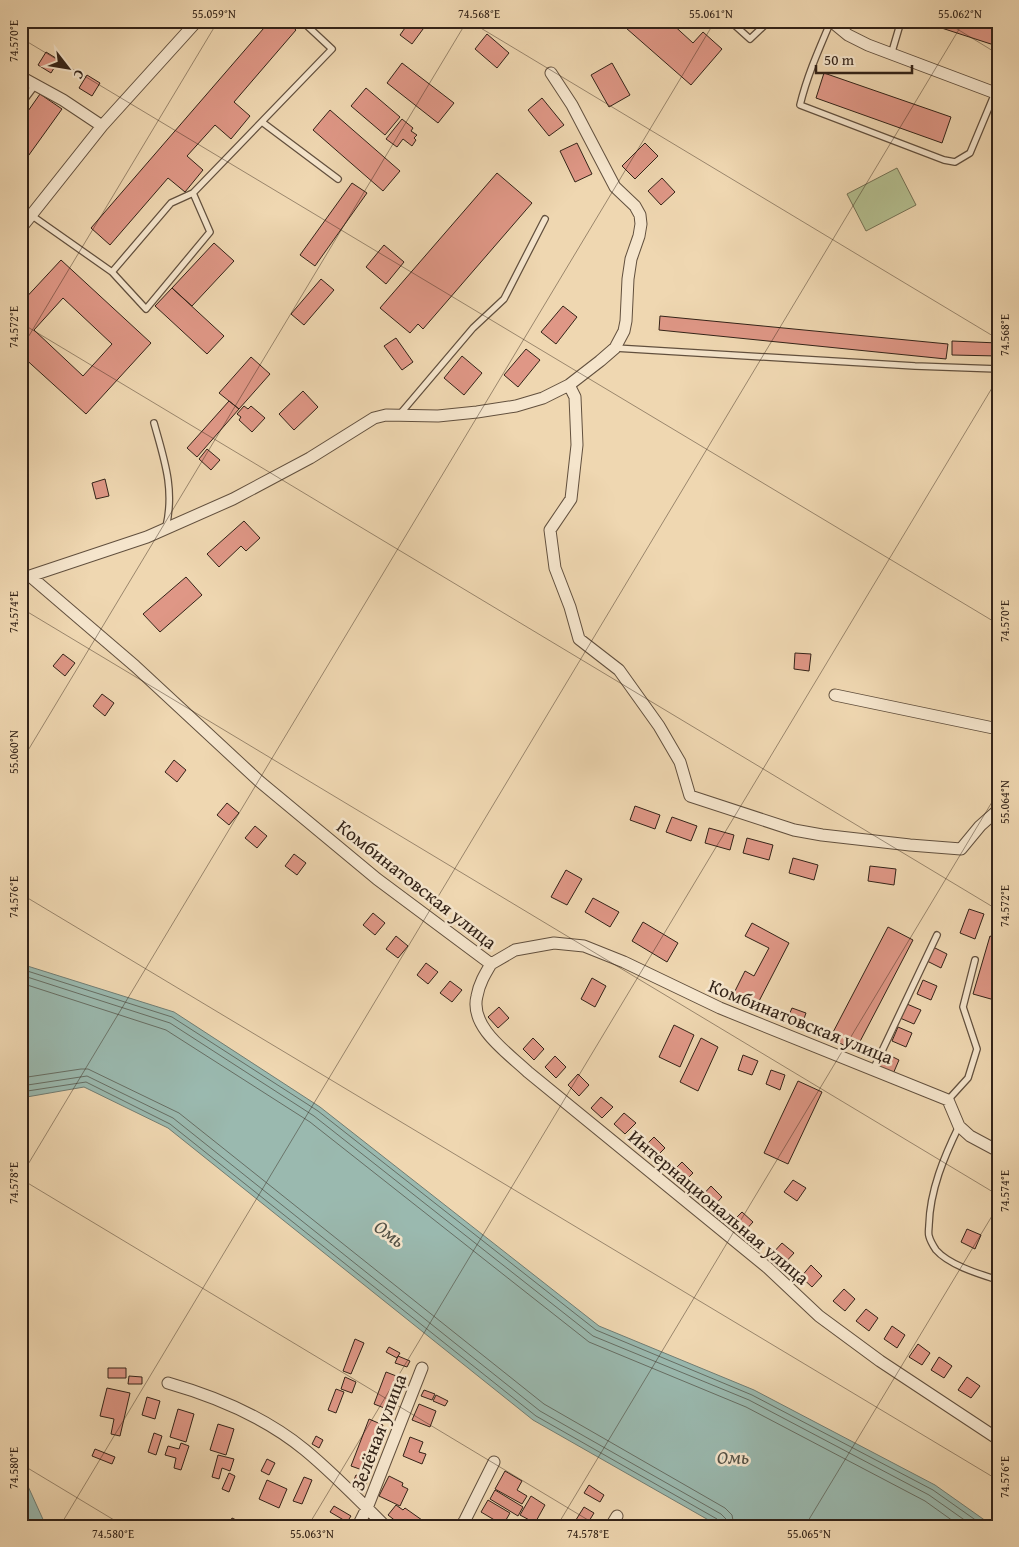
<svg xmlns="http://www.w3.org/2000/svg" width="1019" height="1547" viewBox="0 0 1019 1547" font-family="'Gentium Book Plus',serif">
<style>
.green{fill:#b4bf90;stroke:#747154}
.water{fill:#9ab9af;stroke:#717d73}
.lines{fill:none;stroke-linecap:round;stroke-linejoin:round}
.shore{stroke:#666e64;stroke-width:1}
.building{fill:#df9786;stroke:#332318;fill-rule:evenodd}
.lane-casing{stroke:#62503e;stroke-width:8}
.street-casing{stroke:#62503e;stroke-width:13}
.lane{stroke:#f5e5cc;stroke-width:5.5}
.street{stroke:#f5e5cc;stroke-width:11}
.ticks{fill:none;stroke:#332318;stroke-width:1;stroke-opacity:0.45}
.labels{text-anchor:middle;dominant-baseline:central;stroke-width:5;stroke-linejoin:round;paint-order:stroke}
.street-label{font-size:19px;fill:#332318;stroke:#f5e5cc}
.water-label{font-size:20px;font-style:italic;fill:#525045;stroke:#f5e5cc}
.neatline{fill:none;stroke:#332318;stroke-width:2}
.ticks-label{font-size:12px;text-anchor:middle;fill:#332318}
</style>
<rect width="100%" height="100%" fill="#efd7b1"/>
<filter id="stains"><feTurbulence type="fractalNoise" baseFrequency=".004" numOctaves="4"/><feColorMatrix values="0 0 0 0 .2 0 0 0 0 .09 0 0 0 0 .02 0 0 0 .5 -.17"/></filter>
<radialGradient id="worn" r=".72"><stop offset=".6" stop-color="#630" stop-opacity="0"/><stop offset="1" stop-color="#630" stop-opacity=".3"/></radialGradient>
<!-- green -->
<path class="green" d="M897,168l19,37 -50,26 -19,-37z"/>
<!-- water -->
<path class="water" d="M21,964l153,48 146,95 279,219 155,64 181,95 58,41h-274l-186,-106 -365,-292 -84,-41 -63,11z
M21,1472l1,1 24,53h-25z"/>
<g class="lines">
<!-- shore -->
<path class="shore" d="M21,969l151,48 146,94 278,219 156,65 181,95 51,36
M21,975l149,48 144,93 279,220 156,64 180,95 44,31
M21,983l145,47 144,92 279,220 157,65 179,94 35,25
M21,1078l60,-9h7l91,44 365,291 181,104 7,7 2,11
M21,1086l66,-10 86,42 367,293 181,103 5,5 1,7
M21,1092l65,-10 84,42 366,292 181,103 3,3v4"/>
</g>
<!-- building -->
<path class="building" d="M270,21h16l10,9 -62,72 16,14 -19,23 -16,-14 -28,31 16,14 -18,22 -17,-14 -58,67 -19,-17z
M410,21h12l4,4 -14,19 -12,-9z
M618,21h51l24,22 10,-11 19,17 -31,36z
M920,21h78v24l-1,1z
M487,34l22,19 -12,15 -22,-19z
M46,52l13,8 -8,13 -13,-8z
M402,63l52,40 -16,20 -51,-40z
M612,63l18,32 -21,12 -18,-32z
M824,73l127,44 -9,26 -126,-45z
M87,75l13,8 -8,13 -13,-8z
M366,88l34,29 -15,18 -34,-29z
M40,94l22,15 -41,57v-45z
M542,98l22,27 -15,11 -21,-26z
M330,110l70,61 -17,20 -70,-61z
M402,119l11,9 -2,3 6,4 -3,3 2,2 -4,6 -9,-7 -6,8 -11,-8z
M577,143l15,31 -17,8 -15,-31z
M645,143l13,13 -23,23 -13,-13z
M497,173l35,30 -109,126 -5,-5 -8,9 -30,-25z
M662,178l13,14 -14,13 -13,-14z
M352,183l15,10 -52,73 -15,-11z
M214,243l20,18 -42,45 -20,-18z
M384,245l20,17 -18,22 -20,-17z
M61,260l90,83 -65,71 -65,-59v-52zM63,298l49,46 -29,32 -49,-46z
M321,279l13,11 -30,35 -13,-11z
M172,288l52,48 -17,18 -52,-48z
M563,306l14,11 -21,27 -15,-12z
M660,316l288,28 -2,15 -287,-29z
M396,338l17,24 -11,8 -18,-24z
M952,341l46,2v13l-46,-1z
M526,349l14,11 -22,27 -14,-12z
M462,356l20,17 -18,22 -20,-17z
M251,357l19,17 -31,35 -20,-16z
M303,391l15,16 -24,23 -15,-16z
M229,401l10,8 -42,48 -10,-9z
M244,406l4,3 3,-3 14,12 -13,14 -13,-12 2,-3 -4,-3z
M207,449l13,11 -9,10 -12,-11z
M105,479l4,17 -13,3 -4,-16z
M244,521l16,17 -14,13 -5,-5 -22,21 -12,-13z
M186,577l16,18 -42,37 -17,-18z
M795,653l16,1 -2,17 -15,-2z
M63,654l12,9 -10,13 -12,-10z
M102,694l12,9 -9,13 -12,-10z
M174,760l12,10 -9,12 -12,-10z
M227,803l12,10 -10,12 -12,-10z
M635,806l25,9 -5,14 -25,-9z
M672,817l25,9 -6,15 -25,-9z
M255,826l12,10 -10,12 -12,-10z
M709,828l25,7 -4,15 -25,-7z
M747,838l26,7 -4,15 -26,-7z
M294,854l12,9 -9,12 -12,-9z
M793,858l25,7 -4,15 -25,-7z
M870,866l26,3 -2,16 -26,-4z
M566,870l16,9 -15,26 -16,-8z
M593,898l26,14 -9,15 -25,-15z
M969,909l15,5 -9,25 -15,-6z
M373,913l12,10 -10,12 -12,-10z
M643,922l35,21 -11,19 -35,-21z
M752,923l37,20 -32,62 -23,-12 11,-22 9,5 15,-28 -24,-12z
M888,927l25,13 -58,111 -25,-13z
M396,936l12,10 -10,12 -12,-9z
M990,936l8,3v62l-25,-7z
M933,947l14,7 -6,14 -14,-7z
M426,963l12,9 -10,12 -11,-9z
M592,978l14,8 -11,21 -14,-8z
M923,980l14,6 -6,14 -14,-6z
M450,981l12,9 -10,12 -12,-9z
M907,1004l14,6 -7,14 -14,-6z
M499,1007l10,11 -11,10 -10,-11z
M792,1008l14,5 -5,14 -15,-5z
M674,1025l20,10 -14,32 -21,-10z
M898,1027l14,6 -6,14 -14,-6z
M533,1038l11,11 -10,11 -11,-11z
M701,1038l17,9 -20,44 -18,-9z
M885,1053l14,7 -6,14 -14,-7z
M743,1055l15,6 -6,14 -14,-5z
M555,1056l11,11 -10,11 -11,-11z
M771,1070l14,5 -5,15 -14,-6z
M578,1074l11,11 -10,11 -11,-11z
M798,1081l24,11 -34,72 -24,-11z
M601,1097l12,10 -11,11 -11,-10z
M624,1113l12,10 -11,11 -11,-10z
M654,1137l11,11 -11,11 -11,-11z
M682,1162l11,11 -11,11 -11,-11z
M793,1180l13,8 -9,13 -13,-9z
M711,1186l11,11 -10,11 -11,-11z
M742,1212l11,10 -10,11 -12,-10z
M967,1229l14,6 -6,14 -14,-7z
M782,1243l12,10 -10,11 -12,-10z
M811,1265l11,11 -10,11 -11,-10z
M844,1289l11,10 -10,12 -12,-10z
M866,1309l12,9 -9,13 -13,-10z
M892,1326l13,9 -8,13 -13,-9z
M355,1339l9,4 -13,31 -8,-3z
M918,1344l12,9 -8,12 -13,-8z
M389,1347l11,6 -3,5 -11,-6z
M398,1356l12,5 -3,6 -12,-4z
M939,1357l13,9 -8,12 -13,-8z
M108,1368h18v10h-18z
M386,1372l18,7 -12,32 -18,-7z
M129,1376l13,1v7h-14z
M345,1377l11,5 -4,11 -11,-4z
M967,1377l13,9 -9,12 -13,-8z
M107,1388l23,5 -10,43 -9,-2 3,-15 -14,-3z
M336,1389l8,3 -8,21 -8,-3z
M424,1390l11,4 -3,6 -11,-4z
M436,1395l12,6 -3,5 -12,-5z
M147,1397l13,4 -5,18 -13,-4z
M419,1404l17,7 -6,16 -18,-7z
M178,1409l16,5 -8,28 -16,-5z
M369,1419l14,6 -18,46 -14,-5z
M218,1424l16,5 -8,26 -16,-5z
M154,1433l8,3 -6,19 -8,-3z
M316,1436l7,4 -4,8 -7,-4z
M410,1437l13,5 -4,10 7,2 -4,10 -19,-8z
M181,1443l8,3 -8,24 -7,-2 2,-10 -11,-3 3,-9 11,3z
M95,1449l20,8 -3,7 -20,-8z
M218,1455l16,4 -4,12 -8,-3 -3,11 -7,-2z
M267,1459l8,4 -6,12 -8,-4z
M505,1471l17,10 -5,9 10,6 -5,8 -27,-15z
M229,1473l6,3 -6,16 -7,-3z
M356,1475l12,5 -3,7 -12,-5z
M389,1476l14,7 -1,3 6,3 -8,17 -21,-10z
M304,1477l8,3 -10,24 -9,-3z
M267,1480l20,9 -8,19 -20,-9z
M589,1485l15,10 -4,7 -16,-9z
M495,1490l28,17 -5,9 -28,-17z
M531,1496l14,9 -10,18 -15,-8z
M488,1500l22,13 -7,12 -22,-13z
M396,1505l7,5 2,-2 24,17 -27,1 -14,-11z
M334,1506l17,10 -4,6 -17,-10z
M584,1507l10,6 -8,13h-8l-4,-3z
M232,1518l17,8h-16l-4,-2z"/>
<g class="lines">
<defs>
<path id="lane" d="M730,21l20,18 19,-18
M831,21c-12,28 -24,55 -31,84l144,55 11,2 15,-9 25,-60
M891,55l10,-34
M21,104l15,-20
M262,122l76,57
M31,215l81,57 34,37 64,-77 -17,-39
M112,272l59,-69 22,-10 139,-144 -30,-28
M615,348l300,18 83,3
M400,414l73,-86 31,-29 41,-80
M154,423c10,36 21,66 12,104
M873,1070l64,-135
M948,1100l20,-22 9,-29 -14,-42 12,-47
M959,1126c-15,31 -29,64 -30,99 0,3 -1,8 0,11 1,4 5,11 7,14 13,15 43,24 62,30"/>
<path id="street" d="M831,21l17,14 20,10 130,49
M21,77l42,23 39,26
M21,228l81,-102 95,-105
M569,385l6,12 2,48 -6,54 -21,31 5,38 15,39 9,32 40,31 40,56 21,36 10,34 104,34 28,5 88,10 51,4 19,-23 18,-16
M30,576l105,90 124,115 118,98 114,85
M21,577l9,-1 117,-39 86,-38 77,-41 64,-40 12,-3 52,1 39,-4 39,-6 27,-8 26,-13 31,-24 15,-13 9,-17 2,-10 2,-42 3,-20 8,-23 2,-12 -1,-9 -5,-9 -20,-19 -43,-82 -21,-32
M835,695l163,34
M491,964c-6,10 -12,20 -14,32 -8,31 31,57 51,76l240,196 51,48 61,45 118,78
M491,964l24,-14 39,-7 30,3 40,16 96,46 228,92 11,26 11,10 28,15
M168,1383c49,14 97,34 137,67 28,23 54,50 80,76
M358,1526l9,-18 55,-140
M461,1526l4,-6 29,-58
M611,1526l6,-10"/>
</defs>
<!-- lane casing -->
<use href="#lane" class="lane-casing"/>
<!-- street casing -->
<use href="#street" class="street-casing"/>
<!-- lane -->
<use href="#lane" class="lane"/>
<!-- street -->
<use href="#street" class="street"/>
</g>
<!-- ticks -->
<path class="ticks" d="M469,21l529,318M944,21l54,33M21,38l977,586M21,323l977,587M21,349l197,-328M21,608l977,587M21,762l446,-741M21,894l977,586M21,1176l694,-1155M21,1179l577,347M21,1464l103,62M60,1526l904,-1505M308,1526l690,-1148M557,1526l441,-734M805,1526l193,-320"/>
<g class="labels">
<!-- street labels -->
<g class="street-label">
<text transform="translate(417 884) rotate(38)">Комбинатовская улица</text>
<text transform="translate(801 1021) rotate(22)">Комбинатовская улица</text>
<text transform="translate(719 1207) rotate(40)">Интернациональная улица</text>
<text transform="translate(378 1432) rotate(-69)">Зелёная улица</text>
</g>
<!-- water labels -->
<g class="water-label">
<text transform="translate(390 1233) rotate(36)">Омь</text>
<text x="733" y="1456">Омь</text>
</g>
</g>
<!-- margin -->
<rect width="1019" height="1547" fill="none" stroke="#efd7b1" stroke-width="55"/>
<!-- north arrow -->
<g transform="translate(68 68) rotate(121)" stroke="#f5e5cc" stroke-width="4" paint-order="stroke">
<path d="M0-4L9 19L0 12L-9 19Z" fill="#332318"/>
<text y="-8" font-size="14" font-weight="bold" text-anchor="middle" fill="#332318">С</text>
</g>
<!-- scale -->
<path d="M816 65v8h96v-8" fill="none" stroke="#332318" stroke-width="2.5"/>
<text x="824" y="65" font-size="15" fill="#332318" stroke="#f5e5cc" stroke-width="4" paint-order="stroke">50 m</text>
<rect x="28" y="28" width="964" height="1492" class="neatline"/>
<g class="ticks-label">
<text x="214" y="18">55.059°N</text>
<text x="479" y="18">74.568°E</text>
<text x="711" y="18">55.061°N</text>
<text x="960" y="18">55.062°N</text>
<text transform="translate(14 41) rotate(-90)" y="4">74.570°E</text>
<text transform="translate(14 327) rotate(-90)" y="4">74.572°E</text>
<text transform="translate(1005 335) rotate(-90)" y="4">74.568°E</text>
<text transform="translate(14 612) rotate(-90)" y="4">74.574°E</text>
<text transform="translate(1005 621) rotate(-90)" y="4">74.570°E</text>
<text transform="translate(14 752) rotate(-90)" y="4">55.060°N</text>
<text transform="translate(1005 802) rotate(-90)" y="4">55.064°N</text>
<text transform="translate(14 897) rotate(-90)" y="4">74.576°E</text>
<text transform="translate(1005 906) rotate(-90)" y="4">74.572°E</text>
<text transform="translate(14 1183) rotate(-90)" y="4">74.578°E</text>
<text transform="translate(1005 1191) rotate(-90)" y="4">74.574°E</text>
<text transform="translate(14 1468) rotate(-90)" y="4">74.580°E</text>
<text transform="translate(1005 1477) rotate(-90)" y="4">74.576°E</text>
<text x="113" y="1538">74.580°E</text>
<text x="312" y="1538">55.063°N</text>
<text x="588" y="1538">74.578°E</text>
<text x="809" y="1538">55.065°N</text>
</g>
<rect width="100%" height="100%" filter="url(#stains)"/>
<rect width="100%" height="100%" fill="url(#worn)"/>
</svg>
